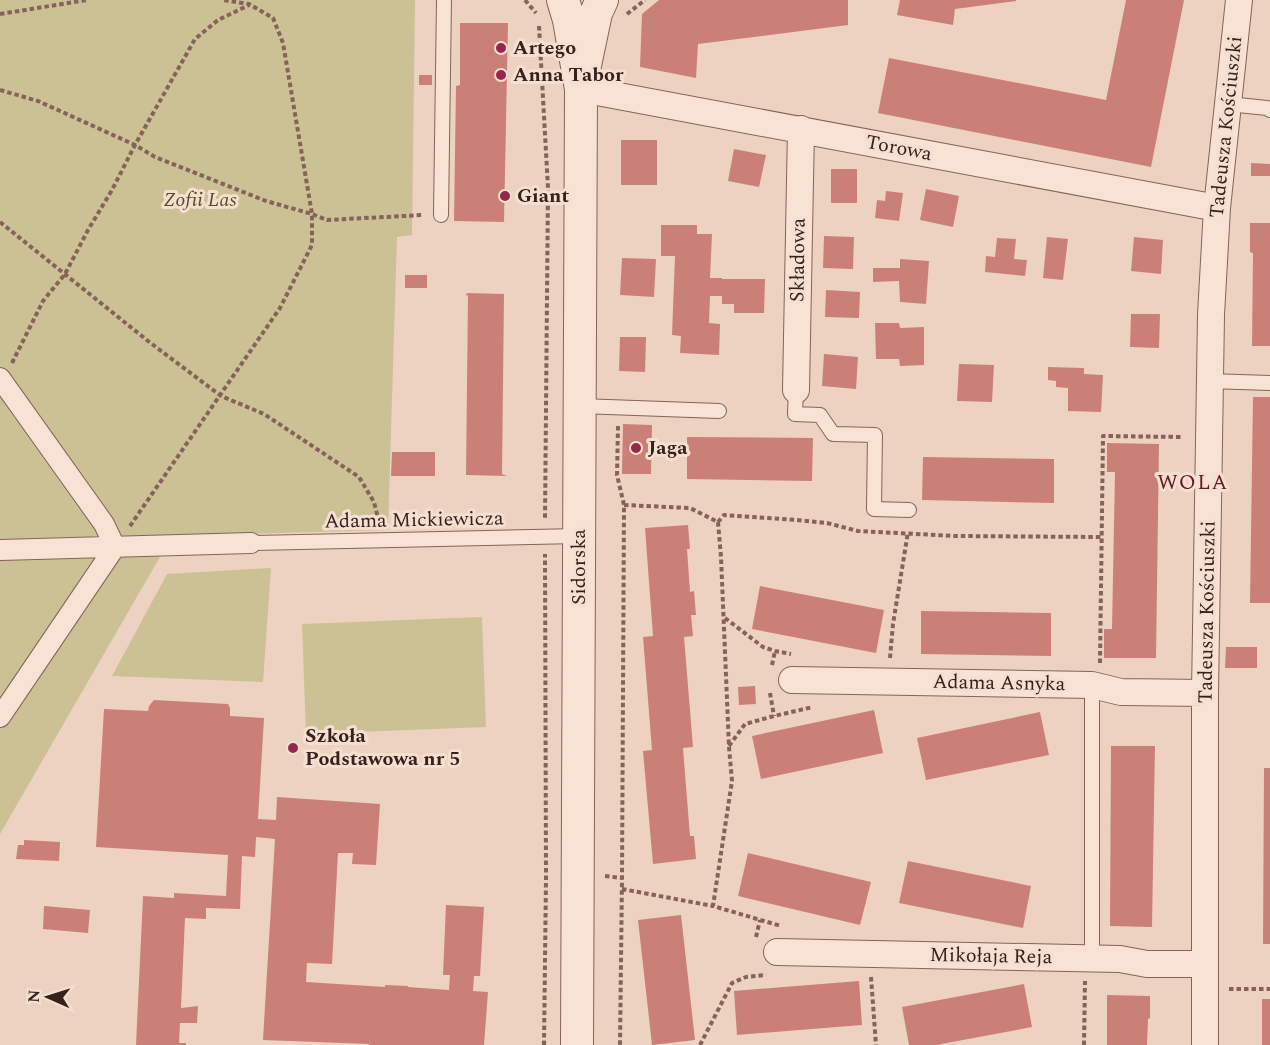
<svg xmlns="http://www.w3.org/2000/svg" width="1270" height="1045" viewBox="0 0 1270 1045" font-family="Spectral,serif">
<style>
.green{fill:#cbc195}
.building{fill:#cb8077}
.lines{fill:none;stroke-linecap:round;stroke-linejoin:round}
.service-casing{stroke:#866359;stroke-width:16}
.pedestrian-casing{stroke:#866359;stroke-width:22}
.minor-casing{stroke:#866359;stroke-width:28}
.tertiary-casing{stroke:#866359;stroke-width:34}
.path{stroke:#866359;stroke-width:4;stroke-dasharray:4.5 3;stroke-linecap:butt}
.service{stroke:#f8e2d4;stroke-width:14}
.pedestrian{stroke:#f8e2d4;stroke-width:20}
.minor{stroke:#f8e2d4;stroke-width:26}
.tertiary{stroke:#f8e2d4;stroke-width:32}
.poi-dot{fill:#95294b;stroke:#f5dfd0;stroke-width:2}
.labels{text-anchor:middle;dominant-baseline:central;stroke-width:6;stroke-linejoin:round;paint-order:stroke}
.poi-label{font-size:20px;font-weight:bold;fill:#36211d;stroke:#f5dfd0;text-anchor:start}
.street-label{font-size:20px;fill:#36211d;stroke:#f5dfd0}
.park-label{font-size:20px;font-style:italic;fill:#525024;stroke:#f5dfd0}
.neighbourhood-label{font-size:21px;letter-spacing:1.5px;fill:#621d24;stroke:#f5dfd0}
</style>
<rect width="100%" height="100%" fill="#edd2c1"/>
<!-- green -->
<path class="green" d="M0,0h415l-3,235 -15,2 -9,293 -216,6 -172,298z
M271,568l-8,114 -151,-6 55,-102z
M482,617l4,110 -180,7 -4,-110z"/>
<!-- building -->
<path class="building" d="M659,0h189v25l-150,19 -2,34 -56,-11 2,-53z
M900,0h116v1l-61,8 -2,16 -56,-10z
M1126,0h58l-33,167 -273,-54 11,-55 217,42z
M460,23h48l-4,199 -50,-1 2,-135 4,-1z
M419,75h13v10h-13z
M621,140h36v45h-36z
M734,149l32,6 -7,32 -31,-6z
M1251,163l19,1v12h-19z
M831,169h26v34h-26z
M926,189l33,7 -6,31 -33,-7z
M886,191l17,2 -4,28 -24,-3 2,-18 8,1z
M1250,223h20v123h-18l1,-93 -3,-1z
M661,225h36v9h15l-2,44h12v1h43l-1,34h-30v-9h-12v-8h-12l-1,27 11,1 -1,31 -39,-2 1,-17 -9,-1 3,-79h-14z
M824,236l30,1 -1,32 -30,-1z
M1047,237l21,2 -5,41 -20,-2z
M1134,237l29,3 -2,34 -30,-3z
M997,238l19,1 -2,20 13,1 -2,16 -40,-4 1,-16 9,1z
M622,258l34,1 -2,38 -34,-2z
M900,259l29,2 -3,43 -26,-2 -1,-21 -26,1v-14h27z
M405,275h22v13h-22z
M826,290l34,2 -1,26 -34,-1z
M467,293l37,1 -2,180 5,2 -41,-1 2,-180 -2,1z
M1131,314h29l-1,34 -29,-1z
M875,323h24l1,5 24,-1v38l-24,1 -1,-7h-23z
M620,337h26l-1,35 -26,-1z
M824,354l34,3 -2,32 -34,-3z
M959,364l35,1 -2,37 -35,-1z
M1048,367l36,1v6l19,1 -2,37 -33,-1v-23l-12,-1v-6l-8,-1z
M1253,397h17v206h-20z
M623,424l29,1 -1,49h-29z
M687,437l126,1 -1,43 -125,-2z
M1107,443l52,1 -3,214h-52v-29h8l3,-157h-8z
M392,452h43v24h-44z
M923,457l131,2v44l-132,-3z
M688,525l2,24h-3l3,43 4,-1 2,24h-5l2,21 -9,1 9,110 -10,1 7,88h4l2,23 -43,5 -10,-113 9,-1 -9,-113 10,-1 -8,-108z
M760,586l124,24 -8,43 -124,-24z
M921,611l130,2v43l-130,-2z
M1226,647h31v21h-32z
M755,686l1,18 -17,1 -1,-18z
M154,700l74,4 2,4v8l34,2 -6,101 18,1 1,-23 103,7 -4,61 -24,-1 1,-11h-15l-6,111 -25,-1 -1,19 79,5v-2l23,1v1l41,3 1,-15h-7l3,-70 38,2 -4,69h-6l-1,15 15,1 -4,53h-115v-1l-106,-4 12,-201 -19,-2 -1,20 -13,-1 -2,53 -34,-1v11l-21,-1 -4,90 17,-2 -1,17h-17l-1,20h7v2h-50l7,-149 31,2v-5l52,3 2,-41 -132,-8 8,-138 44,2 1,-5z
M874,710l9,43 -122,26 -9,-43z
M1040,712l9,43 -123,25 -9,-42z
M1111,746h44l-3,181 -42,-1z
M1264,768h6v176h-7z
M24,840l36,2 -1,19 -43,-2 2,-14h6z
M748,853l123,29 -11,43 -122,-29z
M908,861l123,25 -8,42 -124,-25z
M44,906l46,4 -2,23 -45,-4z
M681,915l14,125 -43,5 -14,-125z
M859,981l3,44 -125,10 -3,-44z
M1024,984l8,43 -96,18h-27l-7,-38z
M1107,995l43,1v22l-2,1 -1,26h-40z
M1262,999h8v46h-8z"/>
<g class="lines">
<defs>
<path id="service" d="M1228,104l39,4 3,2
M441,215l3,-215
M1209,381l61,2
M796,390l-1,24 25,1 13,19 42,1 -1,74 35,1
M580,406l139,5
M251,543l328,-7
M1092,959v-274"/>
<path id="pedestrian" d="M0,378l104,146 11,23 -115,170
M0,550l251,-7"/>
<path id="minor" d="M581,89l636,119
M796,390l5,-261
M792,680l300,5 29,7 84,1
M777,952l343,7 27,5h58
M1205,1045v-352l6,-378 6,-107 22,-208"/>
<path id="tertiary" d="M563,0l6,20 12,69 -4,956
M584,70l12,-57 6,-13"/>
</defs>
<!-- service casing -->
<use href="#service" class="service-casing"/>
<!-- pedestrian casing -->
<use href="#pedestrian" class="pedestrian-casing"/>
<!-- minor casing -->
<use href="#minor" class="minor-casing"/>
<!-- tertiary casing -->
<use href="#tertiary" class="tertiary-casing"/>
<!-- path -->
<path class="path" d="M525,0l11,13
M0,14l87,-14
M627,14l18,-14
M539,26l9,162 -3,331
M0,90l38,11 97,44 20,12 111,44 46,13 15,6 96,-5
M0,222l148,119 73,55 43,18 95,63 15,25 5,20
M12,363l31,-62 22,-27 23,-44 24,-40 23,-45 60,-106 23,-19 31,-15
M618,426l-1,49 7,30 -2,373 -2,167
M624,505l66,3 28,14 3,35 8,190 3,34 -19,125 68,20
M718,522l6,-7 72,5 31,3 31,8 97,5 147,1
M130,526l150,-218 32,-63v-31l-29,-171 -10,-25 -24,-14 -26,-4
M725,618l38,29 12,4 16,3
M890,658l3,-34 15,-92
M1100,663l3,-227 80,1
M772,665l3,-14
M770,693l4,23
M729,746l16,-22 29,-8 39,-9
M605,876l17,2
M622,889l91,17
M756,937l4,-17
M871,977l5,68
M1229,989h41
M544,1045l2,-168 -1,-323
M700,1045l32,-62 14,-6 20,-2
M1084,1045l1,-64"/>
<!-- service -->
<use href="#service" class="service"/>
<!-- pedestrian -->
<use href="#pedestrian" class="pedestrian"/>
<!-- minor -->
<use href="#minor" class="minor"/>
<!-- tertiary -->
<use href="#tertiary" class="tertiary"/>
</g>
<!-- markers -->
<g class="poi-dot">
<circle cx="501" cy="48" r="6"/>
<circle cx="501" cy="75" r="6"/>
<circle cx="505" cy="196" r="6"/>
<circle cx="636" cy="448" r="6"/>
<circle cx="293" cy="748" r="6"/>
</g>
<g class="labels">
<!-- poi labels -->
<g class="poi-label">
<text x="513" y="48">Artego</text>
<text x="513" y="75">Anna Tabor</text>
<text x="517" y="196">Giant</text>
<text x="648" y="448">Jaga</text>
<text x="305" y="736">Szkoła<tspan x="305" dy="23">Podstawowa nr 5</tspan></text>
</g>
<!-- street labels -->
<g class="street-label">
<text transform="translate(1226 127) rotate(-84)">Tadeusza Kościuszki</text>
<text transform="translate(899 148) rotate(11)">Torowa</text>
<text transform="translate(798 260) rotate(-89)">Składowa</text>
<text transform="translate(414 520) rotate(-1)">Adama Mickiewicza</text>
<text transform="translate(579 567) rotate(-90)">Sidorska</text>
<text transform="translate(1207 612) rotate(-89)">Tadeusza Kościuszki</text>
<text transform="translate(999 683) rotate(1)">Adama Asnyka</text>
<text transform="translate(991 956) rotate(1)">Mikołaja Reja</text>
</g>
<!-- park labels -->
<g class="park-label">
<text x="200" y="200">Zofii Las</text>
</g>
<!-- neighbourhood labels -->
<g class="neighbourhood-label">
<text x="1193" y="483">WOLA</text>
</g>
</g>
<!-- north arrow -->
<g transform="translate(48 997) rotate(273)" stroke="#f5dfd0" stroke-width="4.5" paint-order="stroke">
<path d="M0-4.5L10 22L0 15L-10 22Z" fill="#36211d"/>
<text y="-9" font-size="16" font-weight="bold" text-anchor="middle" fill="#36211d">N</text>
</g>
</svg>
